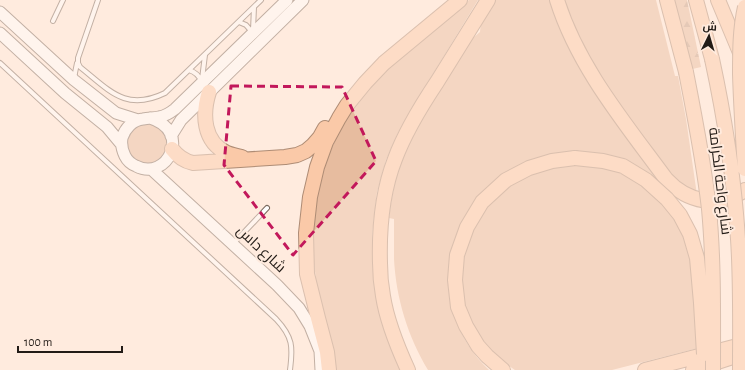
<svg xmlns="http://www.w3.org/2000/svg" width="745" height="370" viewBox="0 0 745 370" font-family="'Alegreya Sans',Cairo,sans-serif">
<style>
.grass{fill:#e7bc9f}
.forest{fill:url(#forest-firs)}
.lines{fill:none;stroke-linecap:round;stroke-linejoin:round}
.lane-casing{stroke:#79685d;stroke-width:6}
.secondary-casing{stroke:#79685d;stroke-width:13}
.highway-casing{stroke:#ae8c75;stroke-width:16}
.lane{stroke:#fff;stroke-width:4}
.secondary{stroke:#fff;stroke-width:11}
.highway{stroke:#fac9a8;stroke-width:14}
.highway-bridge-casing{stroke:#ae8c75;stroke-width:16;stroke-linecap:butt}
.highway-bridge{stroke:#fac9a8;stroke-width:14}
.marked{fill:none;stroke:#c2185b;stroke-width:3;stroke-dasharray:8 5;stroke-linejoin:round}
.labels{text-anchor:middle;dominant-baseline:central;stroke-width:4;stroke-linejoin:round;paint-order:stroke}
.street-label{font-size:15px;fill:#221b16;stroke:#ffebde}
</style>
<defs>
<pattern id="forest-firs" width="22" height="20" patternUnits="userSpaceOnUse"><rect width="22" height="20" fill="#e7bc9f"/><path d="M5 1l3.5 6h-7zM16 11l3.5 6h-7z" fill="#c6a188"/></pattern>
</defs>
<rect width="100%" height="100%" fill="#ffebde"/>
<!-- grass -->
<path class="grass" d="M469,0h9l-73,120 -7,13 -12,27 -9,32 -4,33 -1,15 1,31 30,99h-68l-18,-84 -4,-29 -1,-40 11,-46 5,-15 14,-30 8,-14 19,-26 58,-52z
M494,0h57l111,184 -16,-12 -92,-17 -84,57 -15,106c8,21 18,37 34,52h-61c-20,-33 -32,-72 -34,-111 0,-13 0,-27 0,-40l-5,-1 2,-14 5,-27 14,-38 62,-103 1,2 7,-6 1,-10z
M562,0h94l19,76h3l8,43 11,76 -20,-10 -85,-120z
M143,123l14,2 10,10 1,14 -7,11 -13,5 -14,-4 -8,-11 1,-14 3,-6z
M576,164l20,2 20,5 20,10 18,13 21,25 10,19 6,23 7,87 -86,22h-97l-19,-13 -19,-23 -12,-26 -4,-29 2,-20 2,-9 8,-21 12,-19 7,-9 16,-14 18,-11 20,-7z"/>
<!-- forest -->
<path class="forest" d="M667,0h20l14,67 -17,4z"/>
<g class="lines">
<defs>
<path id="lane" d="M98,0l-20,58v5l2,4c30,24 46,45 85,26l96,-93
M53,21l10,-21
M239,22l7,3 7,8
M253,30l1,-23
M0,63l276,256c17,18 17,28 14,51
M189,70c6,2 10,5 12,11
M74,78l3,-15
M202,79l3,-24
M233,244l34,-36"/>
<path id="secondary" d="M0,12l74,68 42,33 22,7
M0,33l65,60 42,34 15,18
M150,118c43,13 17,64 -14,48 -5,-2 -9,-6 -11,-10 -3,-6 -4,-12 -3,-18 3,-10 11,-18 21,-19 6,-1 11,-1 16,-2 6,-1 11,-4 16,-8l112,-109
M171,136l10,-16 122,-120
M151,169l126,116 22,23 11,18 10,25 1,19"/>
<path id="highway" d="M557,0c21,67 68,123 109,179 22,24 52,29 79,11
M667,0l19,72
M696,0l16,59
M718,0l23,55
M209,92c-7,22 -6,50 18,61 5,2 10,3 15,4
M172,149c6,8 12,12 21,14l92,-6 12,-2 9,-4 7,-6 7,-8 5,-9
M329,370l-2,-18 -9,-34 -11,-44 -1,-41 4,-36 7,-30 9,-25 13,-24 8,-13 18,-22 19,-20 76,-63
M408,370c-11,-24 -21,-48 -25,-74 -2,-11 -3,-22 -3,-33 -1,-35 2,-71 15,-104 10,-27 26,-53 42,-77 17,-27 34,-55 51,-82
M503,370l-16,-14 -9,-10 -12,-20 -8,-19 -3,-27 2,-25 10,-28 15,-25 24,-22 23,-12 23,-7 23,-3
M645,370l100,-26
M693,370l52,-17"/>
</defs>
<!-- lane casing -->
<use href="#lane" class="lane-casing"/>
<!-- secondary casing -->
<use href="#secondary" class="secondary-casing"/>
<!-- highway casing -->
<use href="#highway" class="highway-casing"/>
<!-- lane -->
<use href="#lane" class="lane"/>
<!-- secondary -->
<use href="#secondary" class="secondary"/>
<!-- highway -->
<use href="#highway" class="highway"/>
<defs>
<path id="highway-bridge" d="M745,7c-5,22 -5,45 -5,67 1,32 3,64 5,95
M712,59c13,60 22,119 26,180 3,44 2,87 2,131
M686,72c9,46 18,91 23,137 5,54 4,107 4,161
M575,158l28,3 20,5 23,14 21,19 13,16 10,19 7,24 4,45 3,51"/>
</defs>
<!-- highway-bridge casing -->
<use href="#highway-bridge" class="highway-bridge-casing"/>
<!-- highway-bridge -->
<use href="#highway-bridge" class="highway-bridge"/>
</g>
<!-- marked area -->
<path d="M0 0H745V370H0ZM231,86l111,1 34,74 -83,94 -69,-90z" fill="#ffebde" fill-opacity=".55" fill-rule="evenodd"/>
<path class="marked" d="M231,86l111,1 34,74 -83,94 -69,-90z"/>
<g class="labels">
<!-- street labels -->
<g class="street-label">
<text transform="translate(720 181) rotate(83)">شارع واحة الكرامة</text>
<text transform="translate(261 249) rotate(43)">شارع داس</text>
</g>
</g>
<!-- north arrow -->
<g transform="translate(709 36) rotate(5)" stroke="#ffebde" stroke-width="3" paint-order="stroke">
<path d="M0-3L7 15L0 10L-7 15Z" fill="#221b16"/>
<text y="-6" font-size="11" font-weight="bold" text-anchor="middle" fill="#221b16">ش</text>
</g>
<!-- scale -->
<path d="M18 346v6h104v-6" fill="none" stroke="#221b16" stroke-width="2"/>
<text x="24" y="346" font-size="12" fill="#221b16" stroke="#ffebde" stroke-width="3" paint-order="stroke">100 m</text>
</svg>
